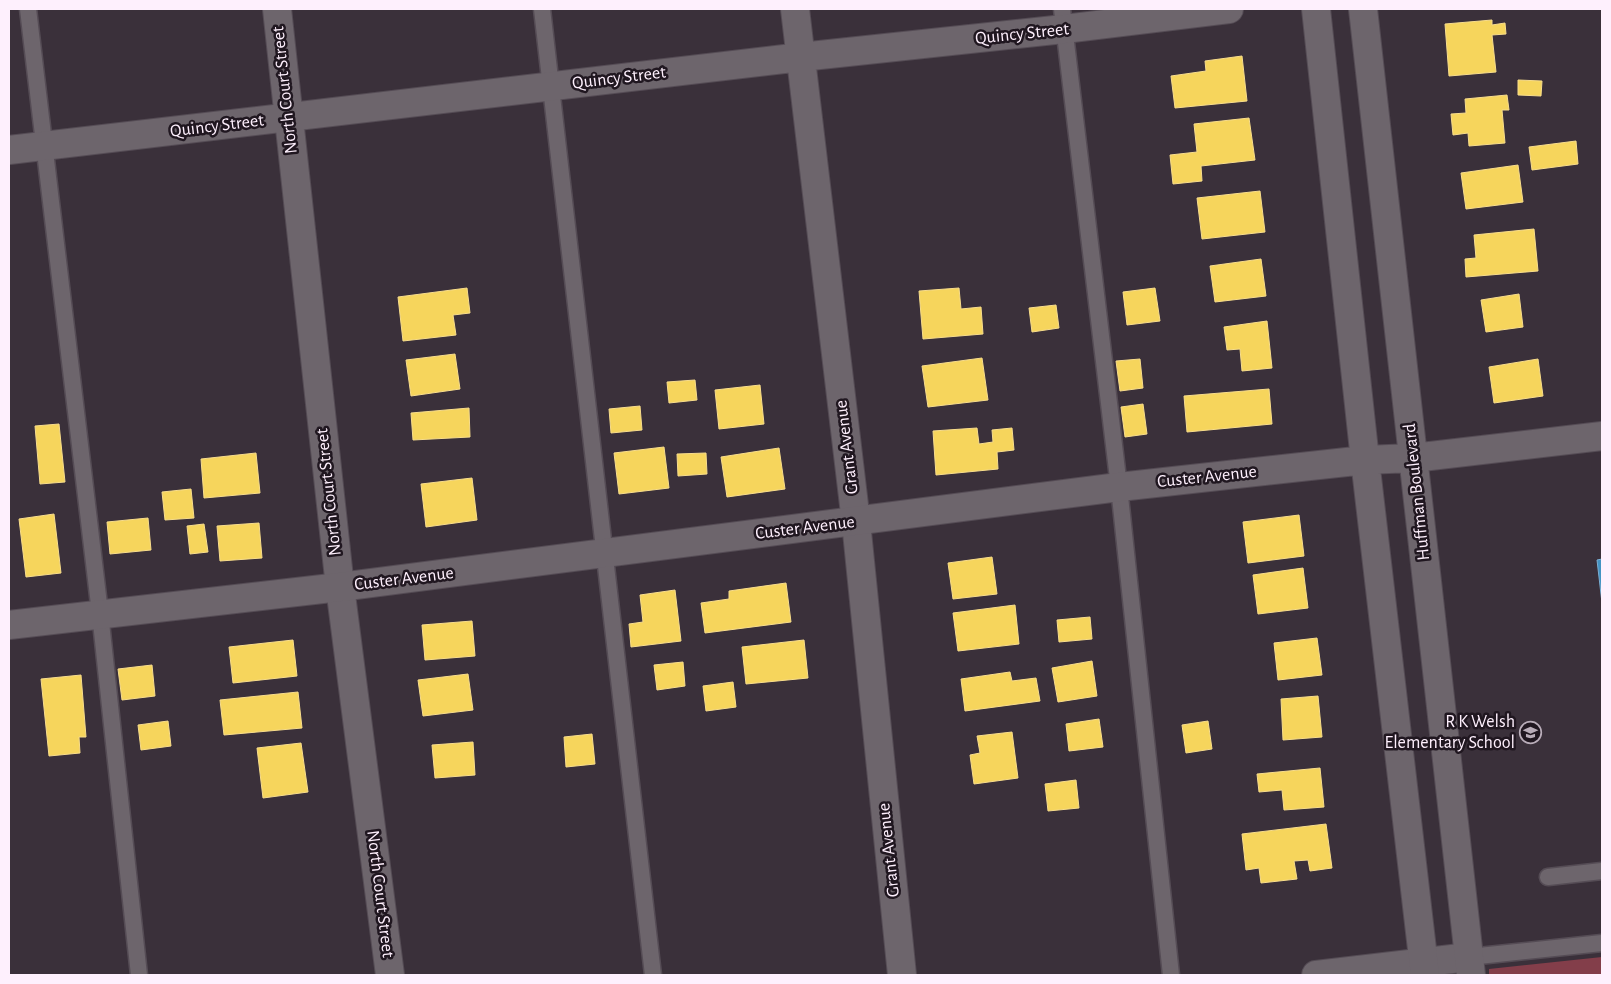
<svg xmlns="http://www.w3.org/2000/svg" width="1611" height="984" viewBox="0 0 1611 984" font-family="'Alegreya Sans',sans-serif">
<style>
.green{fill:#833e4a}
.homes{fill:#f6d55c;stroke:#f8dd8c}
.schools{fill:#4393c3;stroke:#7bafd4}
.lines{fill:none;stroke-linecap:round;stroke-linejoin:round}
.service-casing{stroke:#554c55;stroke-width:19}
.minor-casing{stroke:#554c55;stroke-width:30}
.tertiary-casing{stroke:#554c55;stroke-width:30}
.service{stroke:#6d656c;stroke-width:16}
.minor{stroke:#6d656c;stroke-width:28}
.tertiary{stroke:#6d656c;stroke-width:28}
.labels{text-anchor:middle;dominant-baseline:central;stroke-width:5;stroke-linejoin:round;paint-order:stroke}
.street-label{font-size:18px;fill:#fef0fd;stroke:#201720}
.poi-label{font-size:18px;fill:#fef0fd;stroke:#201720;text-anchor:end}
</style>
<rect width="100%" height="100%" fill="#3a303a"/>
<!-- green -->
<path class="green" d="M1602,957v18h-113v-6z"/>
<!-- homes -->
<path class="homes" d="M1492,20v5l13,-2 1,11 -14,1 4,37 -47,4 -4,-52z
M1242,56l5,45 -72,7 -4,-32 35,-5 -1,-10z
M1518,80l24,1 -1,15 -23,-1z
M1507,95l2,15h-7l3,33 -36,3 -1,-13 -15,2 -2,-21 15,-1 -1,-14z
M1249,118l6,42 -54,6 1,15 -29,3 -3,-29 27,-3 -3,-28z
M1576,141l2,23 -46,6 -3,-23z
M1518,165l5,37 -57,7 -5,-36z
M1260,191l5,41 -63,7 -5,-41z
M1534,229l4,42 -72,6 -1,-18 11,-1 -2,-23z
M1261,259l5,37 -51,6 -5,-36z
M467,288l3,25 -17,2 3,20 -53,6 -5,-44z
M959,288l2,21 20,-2 2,27 -60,5 -4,-48z
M1155,288l5,33 -33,4 -4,-33z
M1519,294l4,33 -37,5 -5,-32z
M1056,305l3,23 -27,4 -3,-24z
M1267,321l5,47 -30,3 -2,-22 -13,1 -3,-23z
M455,354l5,35 -49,7 -5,-36z
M982,358l6,42 -60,7 -6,-41z
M1140,359l3,29 -23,3 -4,-30z
M1538,359l5,37 -49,7 -5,-36z
M695,380l2,20 -28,3 -2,-21z
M760,385l4,39 -45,5 -4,-39z
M1269,389l3,35 -85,8 -3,-36z
M1143,404l4,30 -22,3 -4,-30z
M640,406l2,24 -31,3 -2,-24z
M469,408l1,29 -57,3 -2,-27z
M59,424l6,58 -25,2 -5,-58z
M977,428l2,16 14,-2 -1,-12 20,-2 2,22 -17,2 1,17 -62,6 -3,-44z
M664,447l5,41 -50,6 -5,-41z
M779,448l6,41 -58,8 -6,-40z
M256,453l4,40 -56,5 -3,-39z
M706,453l1,21 -29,2 -1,-22z
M472,478l5,42 -51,7 -5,-43z
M191,489l3,29 -29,2 -3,-28z
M54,514l7,59 -35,4 -7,-58z
M1299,515l5,41 -56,7 -5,-41z
M148,518l3,32 -41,4 -3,-32z
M259,523l3,35 -42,3 -3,-35z
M204,524l4,28 -18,2 -3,-28z
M992,557l5,37 -44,5 -5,-36z
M1303,568l5,40 -50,6 -5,-39z
M786,583l5,39 -86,11 -4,-30 28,-4v-8z
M675,590l6,51 -50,6 -2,-23 14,-2 -3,-27z
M1015,605l4,39 -61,7 -5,-38z
M1090,617l2,22 -33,3 -2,-22z
M472,621l3,35 -50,4 -3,-35z
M1317,638l5,37 -44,5 -4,-37z
M293,640l4,36 -64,7 -4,-36z
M804,640l4,38 -62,6 -4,-37z
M1092,661l5,35 -39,6 -6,-34z
M683,662l2,24 -28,4 -3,-25z
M152,665l3,31 -33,4 -4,-31z
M1010,672l2,9 24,-3 4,23 -75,10 -4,-32z
M468,674l5,36 -50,6 -5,-36z
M81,675l5,62h-7l1,16 -31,3 -8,-77z
M733,682l3,25 -30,4 -3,-25z
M298,692l4,36 -78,7 -4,-35z
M1318,696l4,41 -39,3 -2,-41z
M1099,719l4,28 -34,4 -3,-27z
M168,721l3,25 -30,4 -3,-25z
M1208,721l4,28 -26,4 -4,-28z
M1012,732l6,46 -44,6 -4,-29 10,-2 -3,-17z
M592,734l3,30 -29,3 -2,-30z
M473,742l2,33 -40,3 -3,-33z
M301,743l7,49 -45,6 -6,-50z
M1320,768l4,39 -40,3 -2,-20 -23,2 -2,-18z
M1076,780l3,28 -31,3 -3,-27z
M1326,824l6,44 -22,3 -2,-11 -14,1 3,18 -36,4 -2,-15 -13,2 -4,-36z"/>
<!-- schools -->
<path class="schools" d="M1602,559v44l-5,-43z"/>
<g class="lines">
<defs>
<path id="service" d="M28,9l72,604 39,362
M542,9l111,966
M1062,9l57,478 52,488
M1548,877l54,-6
M1469,957l133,-14"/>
<path id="minor" d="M277,9l63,578 50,388
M795,9l61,513 46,453
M9,150l792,-93 263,-28 165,-20
M1316,975l153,-18"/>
<path id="tertiary" d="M1316,9l49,451 60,515
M1363,9l108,966
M9,625l331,-38 779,-100 246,-27 48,-2 189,-22"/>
</defs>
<!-- service casing -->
<use href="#service" class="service-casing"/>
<!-- minor casing -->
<use href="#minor" class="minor-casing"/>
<!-- tertiary casing -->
<use href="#tertiary" class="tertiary-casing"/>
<!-- service -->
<use href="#service" class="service"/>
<!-- minor -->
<use href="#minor" class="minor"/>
<!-- tertiary -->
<use href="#tertiary" class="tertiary"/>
</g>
<!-- icons -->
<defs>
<symbol id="school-ring" viewBox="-11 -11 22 22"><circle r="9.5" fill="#201720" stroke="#b9adb9" stroke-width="1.5"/><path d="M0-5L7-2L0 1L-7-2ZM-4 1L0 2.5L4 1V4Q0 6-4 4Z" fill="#b9adb9"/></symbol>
</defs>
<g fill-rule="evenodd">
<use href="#school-ring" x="1518" y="720" width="25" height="25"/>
</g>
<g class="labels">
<!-- street labels -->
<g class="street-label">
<text transform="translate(1022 34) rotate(-6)">Quincy Street</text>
<text transform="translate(619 78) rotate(-7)">Quincy Street</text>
<text transform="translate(285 90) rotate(-96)">North Court Street</text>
<text transform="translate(217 126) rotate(-7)">Quincy Street</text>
<text transform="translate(847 447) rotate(-97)">Grant Avenue</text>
<text transform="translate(1207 477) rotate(-6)">Custer Avenue</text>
<text transform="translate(329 492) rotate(-96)">North Court Street</text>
<text transform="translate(1417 492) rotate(-96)">Huffman Boulevard</text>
<text transform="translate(805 528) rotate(-7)">Custer Avenue</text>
<text transform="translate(404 579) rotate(-7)">Custer Avenue</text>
<text transform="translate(889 850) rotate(-96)">Grant Avenue</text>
<text transform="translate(380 894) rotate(83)">North Court Street</text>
</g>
<!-- poi labels -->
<g class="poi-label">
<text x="1515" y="722">R K Welsh<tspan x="1515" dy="21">Elementary School</tspan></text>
</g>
</g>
<!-- border -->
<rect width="1611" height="984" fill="none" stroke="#fef0fd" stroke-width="20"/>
</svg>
